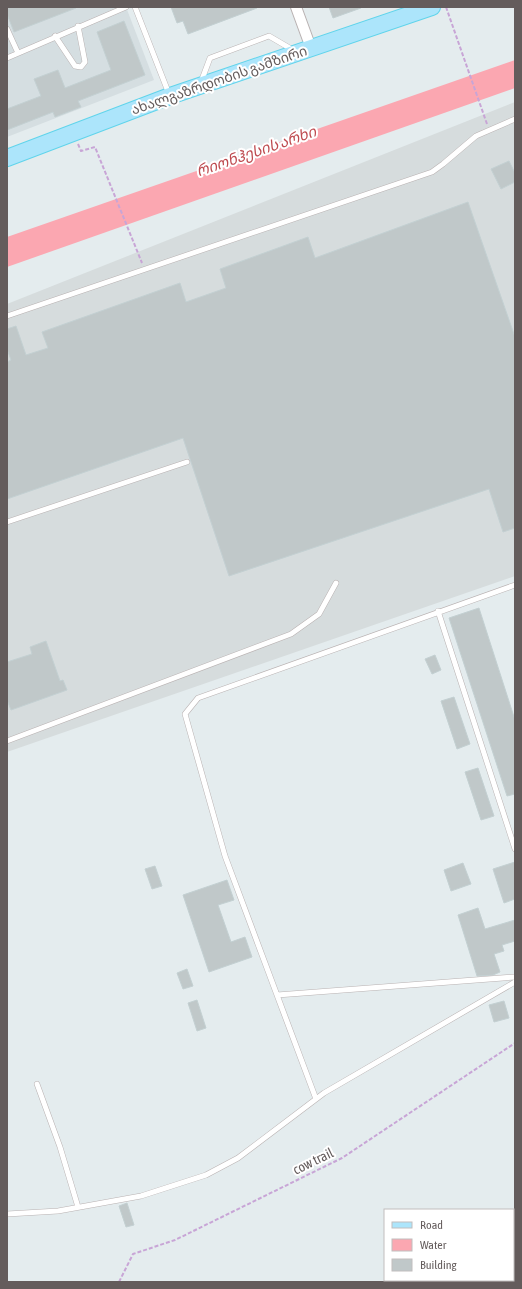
<svg xmlns="http://www.w3.org/2000/svg" width="522" height="1289" viewBox="0 0 522 1289" font-family="'Asap Condensed','Noto Sans Georgian',sans-serif">
<style>
.industrial{fill:#d6dcdd}
.education{fill:#d5dee1}
.water{fill:#fba7b1}
.building{fill:#c0c8c9;stroke:#c3d0d2}
.lines{fill:none;stroke-linecap:round;stroke-linejoin:round}
.service-casing{stroke:#b9b2b2;stroke-width:6}
.minor-casing{stroke:#b9b2b2;stroke-width:12}
.primary-casing{stroke:#60d4eb;stroke-width:18}
.path{stroke:#c8a5d6;stroke-width:2;stroke-dasharray:4 2;stroke-linecap:butt}
.service{stroke:#fff;stroke-width:5}
.minor{stroke:#fff;stroke-width:10}
.primary{stroke:#ace5fb;stroke-width:16}
.labels{text-anchor:middle;dominant-baseline:central;stroke-width:4;stroke-linejoin:round;paint-order:stroke}
.street-label{font-size:14px;fill:#645c5c;stroke:#fff}
.water-label{font-size:15px;font-style:italic;fill:#be4a4f;stroke:#fff}
</style>
<rect width="100%" height="100%" fill="#e4ecee"/>
<!-- industrial -->
<path class="industrial" d="M515,102v474l-508,176v-448z"/>
<!-- education -->
<path class="education" d="M7,7h119l28,73 -147,57z"/>
<!-- water -->
<path class="water" d="M515,60v28l-508,179v-30z"/>
<!-- building -->
<path class="building" d="M7,7h69v1l-62,24 -7,-18z
M171,7h85l1,1 -69,26 -5,-13 -6,2z
M329,7h32v1l-28,10z
M124,21l21,54 -67,26 3,6 -26,10 -2,-5 -46,18v-21l34,-13 -7,-17 24,-9 7,18 46,-18 -14,-38z
M509,161l6,12v9l-14,7 -10,-20z
M468,202l47,135v191l-12,4 -14,-43 -260,87 -46,-138 -176,61v-137l4,-2 -4,-11v-20l9,-3 10,29 22,-7 -6,-16 138,-49 6,19 40,-14 -6,-19 88,-32 7,21z
M479,608l36,112v74l-8,2 -58,-178z
M46,641l14,40 3,-1 4,10 -56,20 -4,-10v-38l25,-8 -2,-7z
M435,655l6,15 -9,4 -7,-15z
M454,697l16,47 -13,5 -16,-48z
M478,768l16,48 -13,4 -16,-48z
M515,862v37l-11,4 -11,-34z
M463,863l8,21 -20,7 -7,-21z
M155,866l7,20 -10,3 -7,-20z
M227,880l7,20 -16,5 13,37 14,-5 7,20 -43,15 -26,-77z
M478,908l7,21 30,-9v21l-13,4 2,6 -10,3 6,18 -7,3 -16,1 -19,-61z
M187,969l6,17 -10,3 -6,-16z
M197,1000l9,28 -9,3 -9,-28z
M504,1001l5,17 -15,4 -5,-17z
M127,1203l7,22 -8,2 -7,-21z"/>
<g class="lines">
<defs>
<path id="service" d="M135,7l34,87
M7,29l11,24
M55,36l20,30 6,1 4,-5 -7,-36
M7,58l119,-51
M201,82l9,-24 59,-22 24,14
M7,316l425,-144 11,-8 33,-28 39,-17
M7,522l180,-60
M515,585l-317,113 -13,16 40,142 52,139 238,-18
M438,611l77,238
M7,741l284,-107 28,-20 17,-31
M277,995l39,104
M37,1084l23,63 18,60
M7,1214l51,-3 83,-15 65,-21 32,-17 86,-65 191,-111"/>
<path id="minor" d="M296,7l15,41"/>
<path id="primary" d="M7,158l163,-62 262,-89"/>
</defs>
<!-- service casing -->
<use href="#service" class="service-casing"/>
<!-- minor casing -->
<use href="#minor" class="minor-casing"/>
<!-- primary casing -->
<use href="#primary" class="primary-casing"/>
<!-- path -->
<path class="path" d="M446,7l41,117
M78,144l3,7 14,-4 47,116
M119,1282l14,-28 42,-14 167,-82 173,-115"/>
<!-- service -->
<use href="#service" class="service"/>
<!-- minor -->
<use href="#minor" class="minor"/>
<!-- primary -->
<use href="#primary" class="primary"/>
</g>
<g class="labels">
<!-- street labels -->
<g class="street-label">
<text transform="translate(219 80) rotate(-19)">ახალგაზრდობის გამზირი</text>
<text transform="translate(313 1161) rotate(-26)">cow trail</text>
</g>
<!-- water labels -->
<g class="water-label">
<text transform="translate(256 151) rotate(-19)">რიონჰესის არხი</text>
</g>
</g>
<!-- border -->
<rect width="522" height="1289" fill="none" stroke="#645c5c" stroke-width="16"/>
<!-- legend -->
<rect x="384" y="1209" width="130" height="72" fill="#ffffff" stroke="#c1bebe"/>
<rect x="392" y="1222" width="20" height="6" fill="#ace5fb" stroke="#c1bebe"/>
<text x="420" y="1229" font-size="12" fill="#645c5c">Road</text>
<rect x="392" y="1239" width="20" height="12" fill="#fba7b1" stroke="#c1bebe"/>
<text x="420" y="1249" font-size="12" fill="#645c5c">Water</text>
<rect x="392" y="1259" width="20" height="12" fill="#c0c8c9" stroke="#c1bebe"/>
<text x="420" y="1269" font-size="12" fill="#645c5c">Building</text>
</svg>
